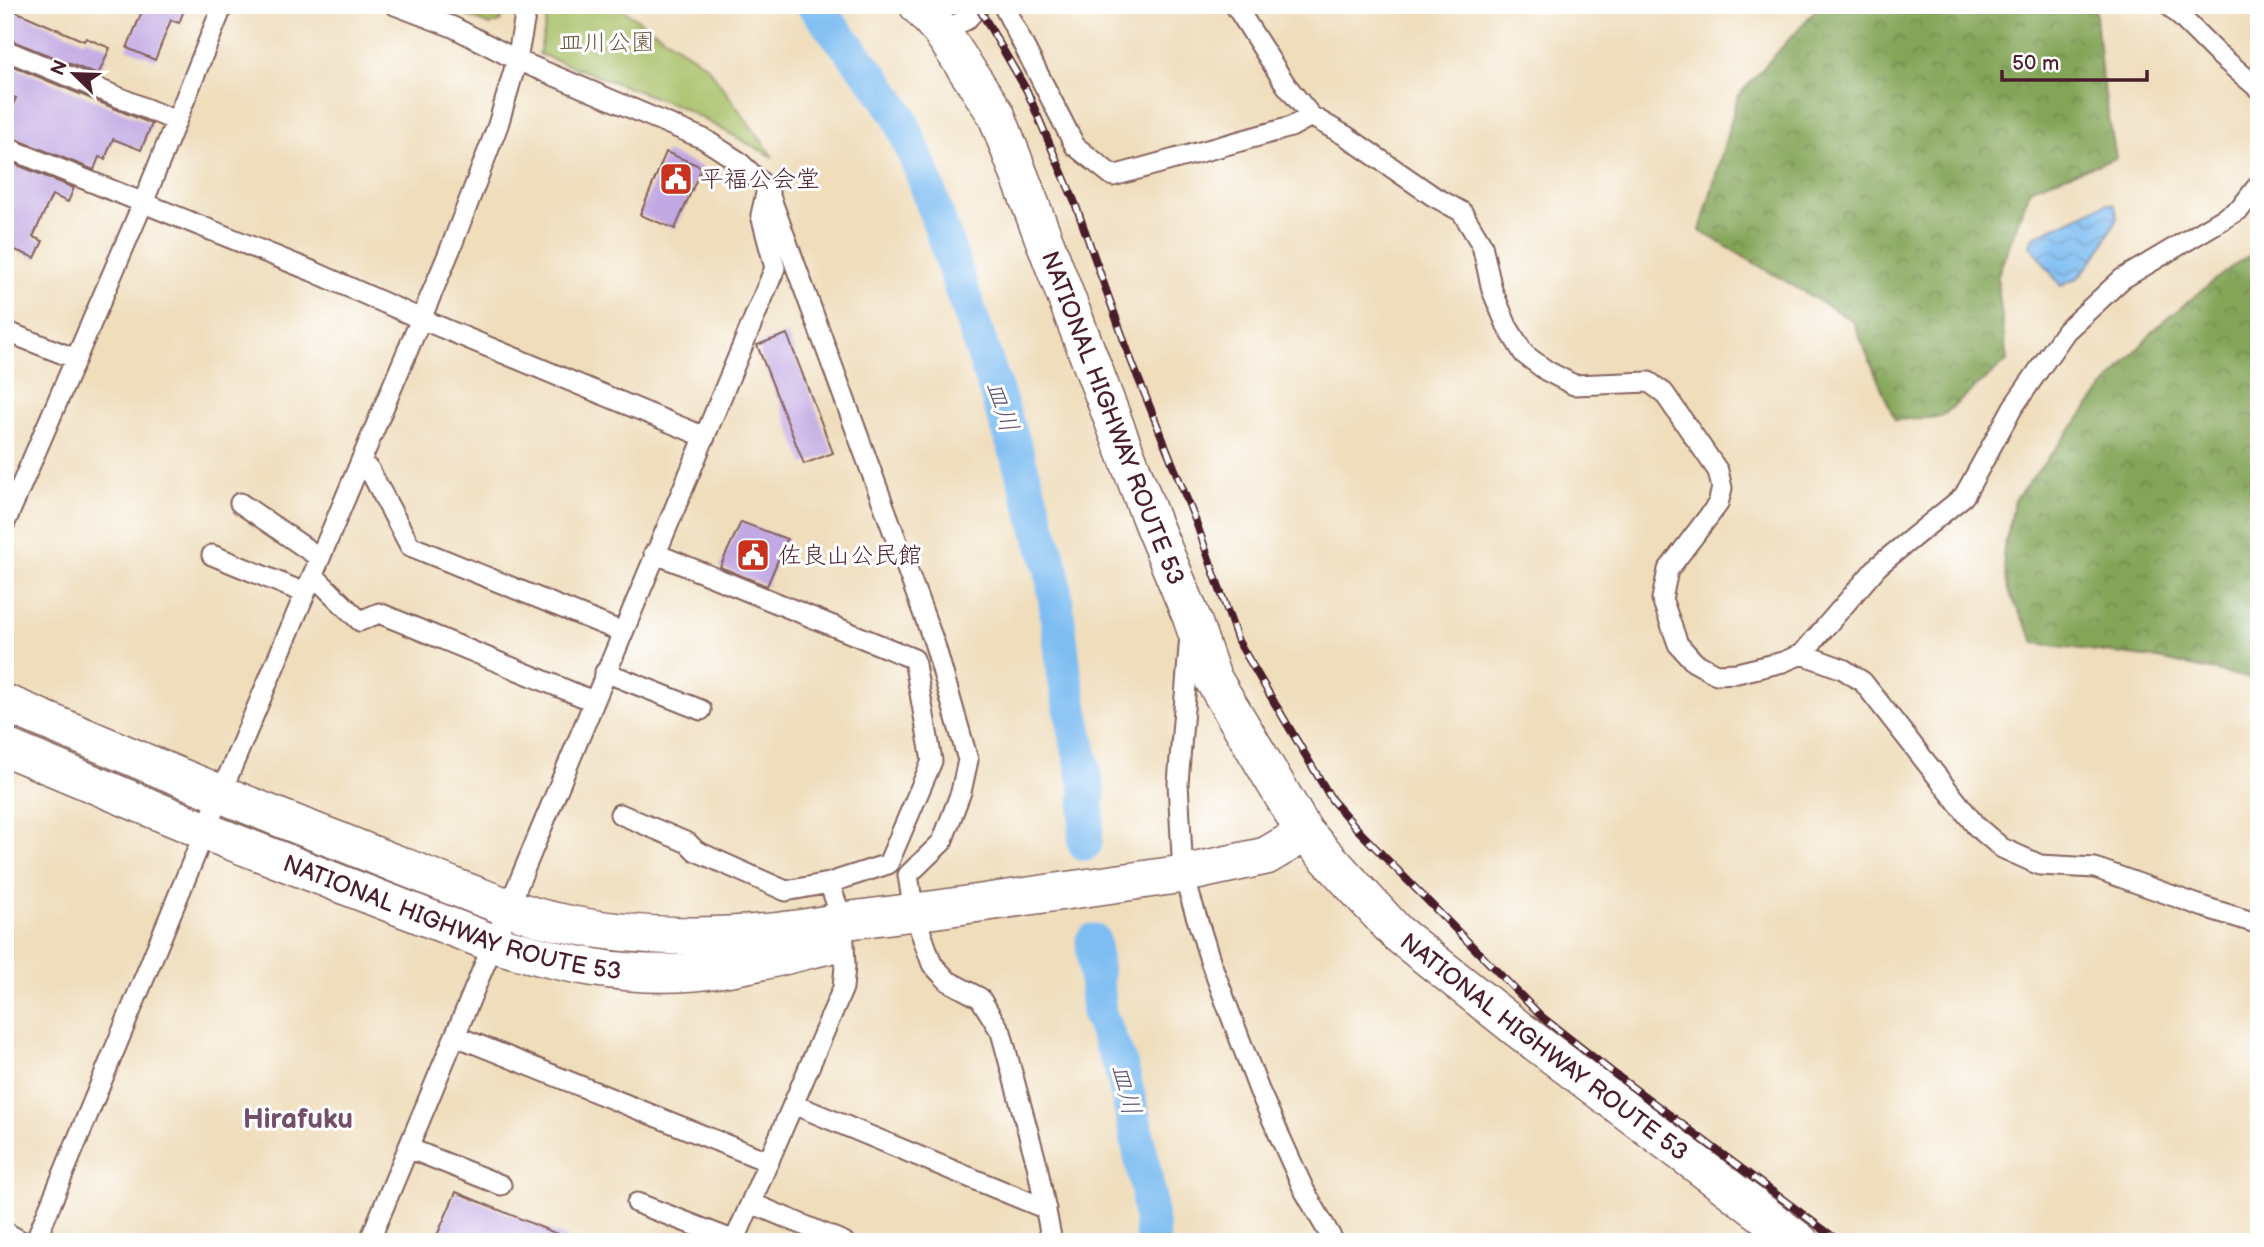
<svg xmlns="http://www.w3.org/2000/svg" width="2264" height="1247" viewBox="0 0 2264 1247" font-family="'Balsamiq Sans','Klee One',sans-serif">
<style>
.forest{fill:url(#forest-crowns);stroke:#676242;stroke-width:2}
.green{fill:#a6be63;stroke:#786e47;stroke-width:2}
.water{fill:url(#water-waves);stroke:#646e8e;stroke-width:2}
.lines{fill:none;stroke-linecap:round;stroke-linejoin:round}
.river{stroke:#7ebdf2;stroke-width:35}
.building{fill:#c2a9e3}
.street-casing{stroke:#84625d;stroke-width:23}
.highway-casing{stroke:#84625d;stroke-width:40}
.street{stroke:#fff;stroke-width:19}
.highway{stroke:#fff;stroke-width:37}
.rail-casing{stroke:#4a1f2b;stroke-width:8}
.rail{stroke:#fff;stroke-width:5;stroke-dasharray:16;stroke-linecap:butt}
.labels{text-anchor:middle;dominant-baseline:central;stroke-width:6;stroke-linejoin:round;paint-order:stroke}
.park-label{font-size:24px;fill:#6a573f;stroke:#fff}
.poi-label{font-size:24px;fill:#4a1f2b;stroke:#fff;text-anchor:start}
.street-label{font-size:24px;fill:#4a1f2b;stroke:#fff}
.water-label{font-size:26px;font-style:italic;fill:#5c5671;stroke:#fff}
.quarter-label{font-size:28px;font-weight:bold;fill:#744f6b;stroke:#fff}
</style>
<defs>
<pattern id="forest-crowns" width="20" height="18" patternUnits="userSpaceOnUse" patternTransform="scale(1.75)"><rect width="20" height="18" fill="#84a559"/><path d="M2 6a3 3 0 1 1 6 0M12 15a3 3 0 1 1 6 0" fill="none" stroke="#6e864a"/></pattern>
<pattern id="water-waves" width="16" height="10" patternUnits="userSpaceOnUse" patternTransform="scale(1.75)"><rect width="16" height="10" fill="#7ebdf2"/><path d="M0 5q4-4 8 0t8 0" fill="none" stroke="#6999c4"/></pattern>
</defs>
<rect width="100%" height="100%" fill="#fff"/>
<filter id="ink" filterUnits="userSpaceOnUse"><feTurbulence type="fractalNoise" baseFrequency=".0143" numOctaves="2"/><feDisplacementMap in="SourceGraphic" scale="14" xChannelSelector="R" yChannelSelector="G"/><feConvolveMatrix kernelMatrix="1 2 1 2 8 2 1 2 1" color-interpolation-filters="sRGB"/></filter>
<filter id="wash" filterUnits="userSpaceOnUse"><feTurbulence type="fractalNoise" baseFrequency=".00686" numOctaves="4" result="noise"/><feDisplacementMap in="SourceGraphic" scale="28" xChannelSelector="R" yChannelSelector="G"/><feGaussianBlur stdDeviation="1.57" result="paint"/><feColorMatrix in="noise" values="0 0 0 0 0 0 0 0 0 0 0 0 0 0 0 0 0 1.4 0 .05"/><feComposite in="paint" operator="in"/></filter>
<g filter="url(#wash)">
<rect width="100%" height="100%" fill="#efddbb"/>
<!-- forest -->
<path class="forest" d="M1820,5h275l7,74 14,79 -85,30 -34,89 10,84 -66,56 -46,3 -42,-99 -153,-90 38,-135z
M2259,250v430l-106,-22 -118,-15 -27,-52 -5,-37 12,-54 96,-121 48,-54 76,-61z"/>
<!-- green -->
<path class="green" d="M439,5h67l-6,17 -10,3z
M550,5h66l91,61 66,91 -92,-50 -142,-53z"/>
<!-- water -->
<path class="water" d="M2107,203l8,2 2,12 -17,34 -22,27 -17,8 -31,-41 3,-8z"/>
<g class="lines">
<!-- river -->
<path class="river" d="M814,5l64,79 21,32 25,61 91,271 37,122 13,109 23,113 -3,51
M1093,941l6,73 22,53 13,54 14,71 5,50"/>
</g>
<g id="blocks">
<!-- building -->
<path class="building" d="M136,5h50l-7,18 -8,-3 -16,40 -28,-12 16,-39z
M15,11l69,30 2,-3 24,10 -12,27 -93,-37z
M5,63l147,61 -11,26 -28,-11 -8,20 -6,-2 -5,13 -89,-35v-13l11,-24 -11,-4z
M666,152l36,15 -27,62 -35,-14z
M5,160l69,28 -6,14 -16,-7 -19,42 10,4 -8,17 -30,-12z
M787,334l46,119 -29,11 -47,-119z
M741,522l46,17 -20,47 -47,-19z
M456,1192l118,49v1h-140z"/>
</g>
</g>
<g filter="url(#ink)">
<use href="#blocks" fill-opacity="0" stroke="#84625d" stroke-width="2"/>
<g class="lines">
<defs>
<path id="street" d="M395,5l58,22 64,33 187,79 34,22 29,27 168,457 33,115 -7,32 -19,50 -34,33 6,38 18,51 16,17 32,17 21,34 36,133 15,77
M1003,5l72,141 38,30 178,-49 20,-11
M1235,5l51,80 25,31 35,20 87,60 29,16 20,33 10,45 15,36 17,28 23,17 27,14 75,-3 15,11 54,78 4,17 -4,16 -50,66 -6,29 16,45 16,18 22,12 21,-1 46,-11 19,-8 76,-88 86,-70 49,-89 53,-76 56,-52 118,-70 19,-25
M2169,5l48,48 42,36
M941,31l25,-11 14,-15
M5,50l171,71
M5,147l307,124 109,48 284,118
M5,331l71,28
M360,464l9,5 41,77 212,86
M240,503l80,55
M5,523l138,-320 80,-198
M654,553l260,106 18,102 -44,103 -59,19 14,38 2,45 -2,22 -109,254
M212,555l93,38
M313,575l47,46 19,-8 214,88
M1190,635l-12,148 5,91 28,89 48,127 45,100 30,52
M1802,654l41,15 20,13 113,144 26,22 38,17 55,3 109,39 55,17
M605,672l96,38
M620,814l68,29 8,8 90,40 43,-8
M456,1036l313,126
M793,1104l253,105
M408,1148l93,37
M637,1203l98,38
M751,1203l93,39
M5,1232l18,10
M35,1242l185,-447 230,-545 48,-125 19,-65 10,-55
M369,1242l406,-974 -14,-53 6,-26"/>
<g id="highway">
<path id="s1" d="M918,5l23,26 55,83 156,408 39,94 21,61 93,156 92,100 121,96 282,213"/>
<path d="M5,703c111,47 221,95 334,138 39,16 79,31 118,47 27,10 53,21 80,29 96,25 209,24 306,4l95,-12 245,-35 83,-18 39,-23"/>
<path id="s2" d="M5,747l200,84 287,112c66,20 133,35 202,29 47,-4 92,-17 138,-28"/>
</g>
</defs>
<!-- street casing -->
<use href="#street" class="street-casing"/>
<!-- highway casing -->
<use href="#highway" class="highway-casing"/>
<!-- street -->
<use href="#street" class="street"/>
<!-- highway -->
<use href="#highway" class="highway"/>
<defs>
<path id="rail" d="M977,5l50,86 48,112 56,157 65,162 42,119 94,159 27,31 183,186 70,55 228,170"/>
</defs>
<!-- rail casing -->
<use href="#rail" class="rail-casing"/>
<!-- rail -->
<use href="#rail" class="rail"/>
</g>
</g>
<!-- icons -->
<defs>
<symbol id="civic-square" viewBox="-11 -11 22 22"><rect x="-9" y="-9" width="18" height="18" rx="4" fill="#c8321e" stroke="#fff"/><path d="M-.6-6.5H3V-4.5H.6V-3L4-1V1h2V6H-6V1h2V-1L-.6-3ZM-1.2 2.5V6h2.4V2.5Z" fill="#fff"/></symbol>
</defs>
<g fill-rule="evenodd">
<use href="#civic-square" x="657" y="160" width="38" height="38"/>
<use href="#civic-square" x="734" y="536" width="38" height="38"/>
</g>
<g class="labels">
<!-- park labels -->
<g class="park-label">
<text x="607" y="42">皿川公園</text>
</g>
<!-- poi labels -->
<g class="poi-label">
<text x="700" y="179">平福公会堂</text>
<text x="778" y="555">佐良山公民館</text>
</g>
<!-- street labels -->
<g class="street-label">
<text stroke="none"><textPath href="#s1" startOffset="460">NATIONAL HIGHWAY ROUTE 53</textPath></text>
<text stroke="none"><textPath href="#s2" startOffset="480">NATIONAL HIGHWAY ROUTE 53</textPath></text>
<text stroke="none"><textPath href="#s1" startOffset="1241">NATIONAL HIGHWAY ROUTE 53</textPath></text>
</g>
<!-- water labels -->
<g class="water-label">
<text transform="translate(1001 407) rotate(71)">皿川</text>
<text transform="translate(1125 1090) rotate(75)">皿川</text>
</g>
<!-- quarter labels -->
<g class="quarter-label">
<text x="298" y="1119">Hirafuku</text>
</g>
</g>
<!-- margin -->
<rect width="2264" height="1247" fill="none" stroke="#fff" stroke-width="28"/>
<!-- north arrow -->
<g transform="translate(74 74) rotate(293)" stroke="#ffffff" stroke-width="5" paint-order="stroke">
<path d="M0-5L12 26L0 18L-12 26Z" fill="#4a1f2b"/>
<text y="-10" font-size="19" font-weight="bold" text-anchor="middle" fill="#4a1f2b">N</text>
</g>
<!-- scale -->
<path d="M2002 70v10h145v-10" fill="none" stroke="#4a1f2b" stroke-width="3.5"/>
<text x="2012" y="70" font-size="21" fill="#4a1f2b" stroke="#ffffff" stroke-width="5" paint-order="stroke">50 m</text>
</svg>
